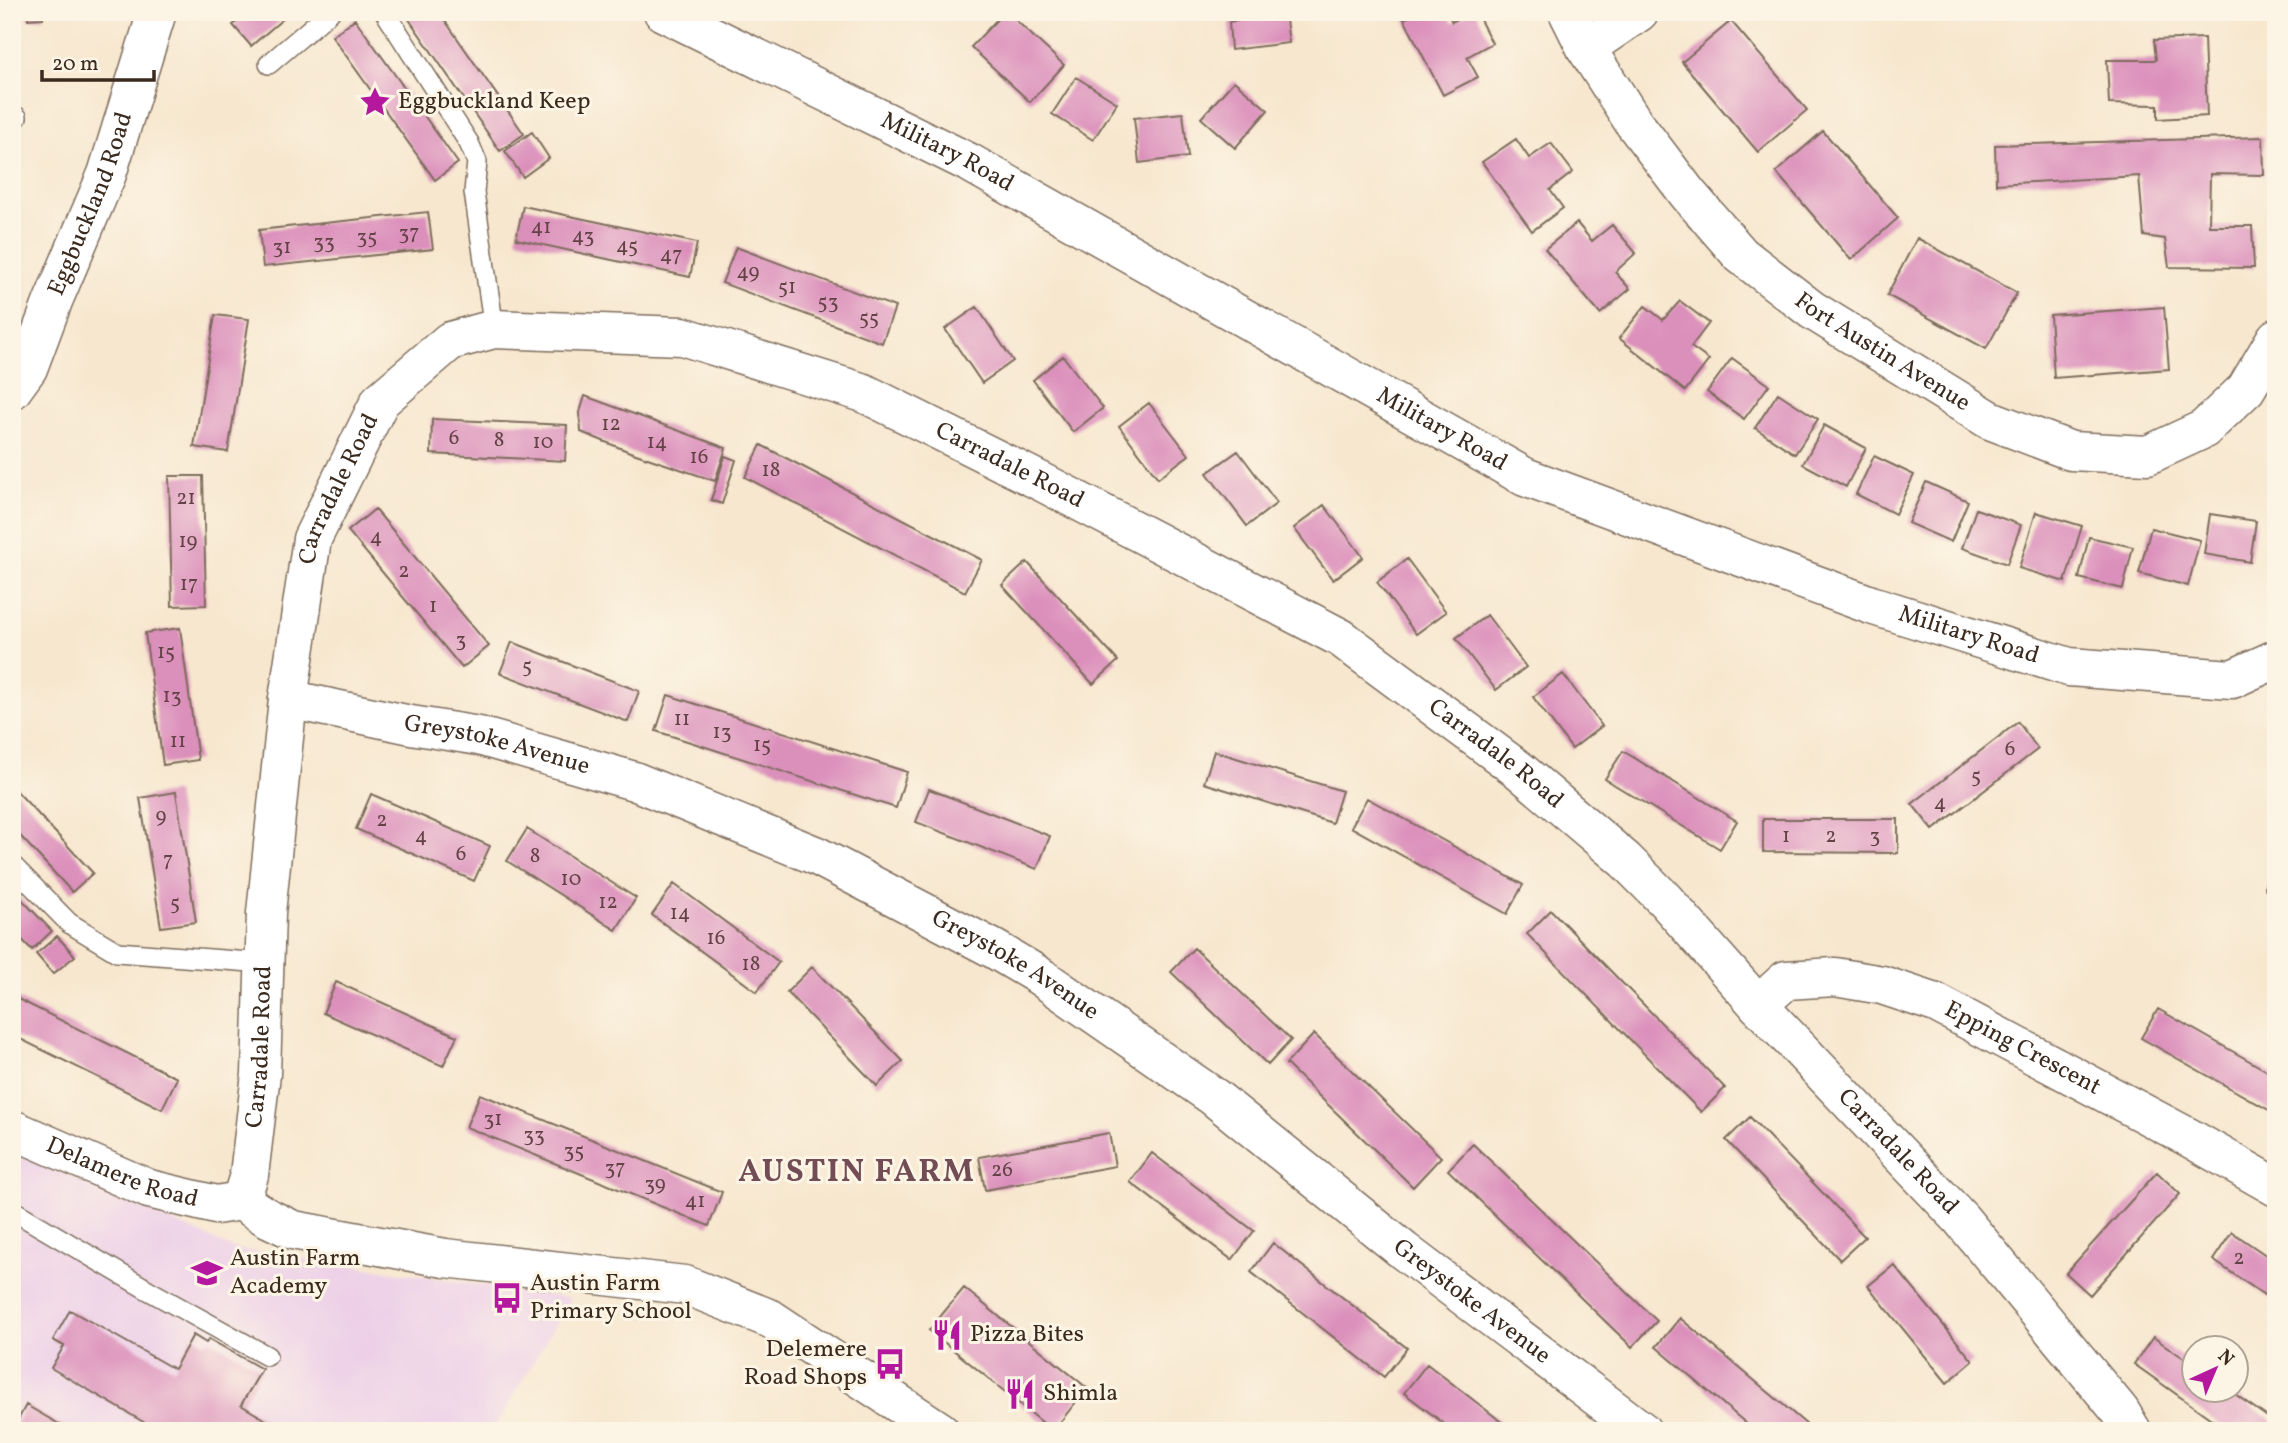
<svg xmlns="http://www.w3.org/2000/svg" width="2288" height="1443" viewBox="0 0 2288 1443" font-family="Vollkorn,serif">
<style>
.built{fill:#edd0e8}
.building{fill:#db8fbb}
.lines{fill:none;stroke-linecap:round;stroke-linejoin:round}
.service-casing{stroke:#7d6c5c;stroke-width:22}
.minor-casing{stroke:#7d6c5c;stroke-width:41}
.service{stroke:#fff;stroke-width:19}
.minor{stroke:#fff;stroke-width:38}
.labels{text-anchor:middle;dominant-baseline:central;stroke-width:6;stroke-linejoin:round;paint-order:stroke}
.number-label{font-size:21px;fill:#634345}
.poi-label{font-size:24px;fill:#3b2a1e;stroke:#fcf5e5;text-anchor:start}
.street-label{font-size:24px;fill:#3b2a1e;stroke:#fcf5e5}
.district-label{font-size:32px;font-weight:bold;letter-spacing:2px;fill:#734d55;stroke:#fcf5e5}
</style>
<rect width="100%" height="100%" fill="#fcf5e5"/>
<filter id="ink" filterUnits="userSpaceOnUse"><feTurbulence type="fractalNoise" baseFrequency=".0143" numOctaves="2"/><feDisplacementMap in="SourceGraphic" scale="14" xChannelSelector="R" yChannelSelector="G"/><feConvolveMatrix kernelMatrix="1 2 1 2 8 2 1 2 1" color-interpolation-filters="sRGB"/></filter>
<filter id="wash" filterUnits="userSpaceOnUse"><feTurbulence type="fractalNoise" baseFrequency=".00686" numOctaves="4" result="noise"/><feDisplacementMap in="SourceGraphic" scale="28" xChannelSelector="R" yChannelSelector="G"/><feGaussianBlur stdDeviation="1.57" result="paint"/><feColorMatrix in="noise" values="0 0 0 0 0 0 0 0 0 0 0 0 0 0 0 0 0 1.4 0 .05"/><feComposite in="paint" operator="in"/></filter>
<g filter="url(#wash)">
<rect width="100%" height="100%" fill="#f7e7cf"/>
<!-- built -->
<path class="built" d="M12,1150l220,98 339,50 -78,133h-481z"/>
<g id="blocks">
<!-- building -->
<path class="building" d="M28,12h15v6l-15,1z
M248,12h43l-40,34 -18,-21z
M404,12h35l85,122 -24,17z
M1004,12h3l57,53 -34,37 -59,-55z
M1249,12h36l4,31 -58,7 -2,-28 21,-4z
M1418,12h29l5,10 20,-10h4l16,31 -25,14 11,20 -35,18 -39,-76z
M355,19l103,144 -23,17 -103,-144z
M1731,21l76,89 -49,42 -76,-90z
M2204,38l3,78 -49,3v-14l-49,-1 -2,-44h49l-2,-20z
M1076,77l41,26 -24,37 -41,-26z
M1234,81l34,29 -33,38 -34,-30z
M1183,113l5,44 -49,6 -5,-45z
M1823,131l75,87 -47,42 -75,-88z
M532,132l17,26 -26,19 -18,-26z
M2263,137l1,38 -54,-1 -1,52h43l2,42 -85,-1 -4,-28 -21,-3 -5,-60 -143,8 -1,-39z
M1516,139l13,19 22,-15 22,29 -23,18 13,18 -31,23 -50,-69z
M523,206l174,37 -7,34 -174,-38z
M428,212l5,37 -170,18 -4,-37z
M1577,223l15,18 20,-16 24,28 -21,19 15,17 -30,25 -55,-65z
M1917,238l100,55 -31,56 -99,-54z
M736,247l159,60 -13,36 -160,-60z
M1680,301l29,22 -18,24 18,13 -24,31 -66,-53 26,-32 18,14z
M977,307l36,54 -31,22 -37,-54z
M2164,307l5,62 -115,9 -4,-63z
M215,315l34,4 -21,133 -34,-5z
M1063,356l40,52 -30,24 -40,-52z
M1732,358l37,27 -25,34 -37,-27z
M1778,393l40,26 -23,35 -40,-26z
M585,396l141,52 -11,33 -85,-29 -49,-20 -1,-20z
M1149,403l40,52 -31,23 -39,-52z
M432,419l135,6 -2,36 -134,-7z
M1824,425l42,23 -20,39 -43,-23z
M761,445l221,115 -17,32 -220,-115z
M1238,451l39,52 -30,23 -40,-53z
M725,456l11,4 -14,44 -11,-4z
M1874,456l40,19 -19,39 -39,-20z
M169,476h34l3,129 -34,1z
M1926,482l42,19 -17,41 -43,-19z
M2274,497h2v37l-8,-1z
M1324,505l39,52 -30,23 -39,-52z
M375,509l114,137 -27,22 -114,-137z
M1976,509l45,16 -14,39 -45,-16z
M2036,512l46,14 -17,56 -46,-14z
M2210,514l46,7 -6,41 -46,-8z
M2151,528l49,12 -12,46 -49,-13z
M2089,537l44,10 -10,42 -44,-11z
M1407,559l39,53 -30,22 -39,-52z
M1027,562l91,99 -25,23 -91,-99z
M1487,615l39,52 -30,23 -40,-52z
M180,628l18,132 -35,5 -18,-132z
M512,642l127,49 -11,31 -128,-49z
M1563,674l39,52 -30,23 -39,-52z
M668,695l239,77 -11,36 -240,-77z
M2018,722l20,27 -105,81 -21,-26z
M1214,751l128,40 -10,32 -128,-40z
M1623,751l114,70 -17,28 -115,-70z
M12,786l81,87 -21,19 -60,-65z
M929,789l121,47 -13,33 -121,-47z
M176,792l20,130 -35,5 -21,-129z
M371,794l119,52 -16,35 -118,-52z
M1367,798l156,87 -16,29 -156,-87z
M1763,819h135v34l-135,-1z
M527,829l109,69 -20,32 -109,-69z
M674,884l105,78 -22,30 -105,-77z
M12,889l40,42 -20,19 -20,-21z
M1551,910l174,178 -24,24 -174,-178z
M57,936l18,20 -22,18 -17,-20z
M1194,948l97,92 -23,25 -97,-93z
M812,967l91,94 -26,25 -90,-94z
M336,982l121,54 -14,30 -120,-53z
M12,996l165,82 -15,31 -150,-74z
M2158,1009l118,67v38l-135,-76z
M1314,1034l127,123 -28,30 -127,-123z
M480,1094l242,98 -13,34 -243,-99z
M1750,1117l115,120 -25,23 -114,-120z
M1109,1133l6,33 -130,24 -6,-33z
M1473,1144l184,177 -25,26 -184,-177z
M1152,1153l102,78 -22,29 -102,-78z
M2157,1172l23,22 -90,101 -24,-22z
M2232,1232l44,30v41l-63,-43z
M1273,1243l134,105 -23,29 -133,-105z
M1894,1265l79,96 -26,22 -79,-97z
M964,1288l123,100 -34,43 -124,-101z
M70,1310l104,59 19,-34 13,8 3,-4 53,30 -21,36 43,26h-125l-108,-63 13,-22 -11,-6z
M1680,1318l100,84 34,29h-59l-99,-84z
M2153,1337l41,28v25h35l47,33v8h-48l-94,-67z
M1427,1364l67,52 18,15h-59l-15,-12 -34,-26z
M26,1405l45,26h-59z
M1826,1424l19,6v1h-22z"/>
</g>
</g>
<g filter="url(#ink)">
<use href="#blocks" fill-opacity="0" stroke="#7d6c5c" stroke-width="2"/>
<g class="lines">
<defs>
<path id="service" d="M385,12l84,131 8,19 -3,30 20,137
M269,64l61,-52
M12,118l5,-1
M12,865l57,58 48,29 148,11
M2275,886l1,-4
M12,1210l136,80 119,66"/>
<g id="minor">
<path id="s1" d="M663,12l307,151 555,314 346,128 198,62 163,12 44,-20"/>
<path id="s2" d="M1568,12l18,36 48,75 54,71 53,61 71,55 178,110 81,31 77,4 56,-26 42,-40 30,-51"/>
<path d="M1586,48l53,-36"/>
<path id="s3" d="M12,390l16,-22 25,-67 54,-127 50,-162"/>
<path id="s4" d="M288,699l123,26 68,11 155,45 183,75 177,93 44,26 176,122 190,154 238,180"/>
<path id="s5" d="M1758,1005l28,-25 49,-3 47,8 54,18 252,134 88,50"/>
<path id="s6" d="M12,1129l137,60 67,16 25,-4 25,16 27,13 152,28 240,27 86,34 169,112"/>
<path id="s7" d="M241,1201l8,-26 12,-101 5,-161 22,-214 24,-160 68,-138 70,-60 44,-12 188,7 182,57 180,90 297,155 178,132 106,90 40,40 93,105 203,214 159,192 12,20"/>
</g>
</defs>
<!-- service casing -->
<use href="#service" class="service-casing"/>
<!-- minor casing -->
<use href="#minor" class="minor-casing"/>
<!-- service -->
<use href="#service" class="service"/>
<!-- minor -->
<use href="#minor" class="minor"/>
</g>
</g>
<!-- icons -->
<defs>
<symbol id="sight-bare" viewBox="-9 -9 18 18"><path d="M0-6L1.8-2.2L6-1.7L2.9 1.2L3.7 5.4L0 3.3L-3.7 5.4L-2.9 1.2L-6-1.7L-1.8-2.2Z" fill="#b5179e" stroke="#fcf5e5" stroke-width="2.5" paint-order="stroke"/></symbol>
<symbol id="school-bare" viewBox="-9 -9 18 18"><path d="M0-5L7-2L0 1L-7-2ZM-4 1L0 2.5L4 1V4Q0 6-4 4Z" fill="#b5179e" stroke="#fcf5e5" stroke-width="2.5" paint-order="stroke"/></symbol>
<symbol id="bus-bare" viewBox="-9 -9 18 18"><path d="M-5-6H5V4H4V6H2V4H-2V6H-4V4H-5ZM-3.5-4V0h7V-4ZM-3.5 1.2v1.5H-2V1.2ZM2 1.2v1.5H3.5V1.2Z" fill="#b5179e" stroke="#fcf5e5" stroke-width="2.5" paint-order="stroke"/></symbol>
<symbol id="restaurant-bare" viewBox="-9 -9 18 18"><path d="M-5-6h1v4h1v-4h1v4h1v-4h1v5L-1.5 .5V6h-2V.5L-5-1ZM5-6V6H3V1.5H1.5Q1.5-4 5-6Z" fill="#b5179e" stroke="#fcf5e5" stroke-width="2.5" paint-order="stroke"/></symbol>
</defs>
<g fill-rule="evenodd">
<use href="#sight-bare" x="353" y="80" width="44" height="44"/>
<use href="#school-bare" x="185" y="1251" width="44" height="44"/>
<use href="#bus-bare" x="485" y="1276" width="44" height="44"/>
<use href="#restaurant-bare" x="925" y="1313" width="44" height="44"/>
<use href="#bus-bare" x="868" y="1342" width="44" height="44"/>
<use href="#restaurant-bare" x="998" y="1372" width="44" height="44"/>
</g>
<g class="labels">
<!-- number labels -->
<g class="number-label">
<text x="541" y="227">41</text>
<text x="409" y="233">37</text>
<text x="583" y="236">43</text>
<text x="367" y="237">35</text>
<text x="324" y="242">33</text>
<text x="627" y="246">45</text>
<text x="282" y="247">31</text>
<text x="671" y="255">47</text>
<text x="748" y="272">49</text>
<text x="787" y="287">51</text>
<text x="828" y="302">53</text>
<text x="869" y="318">55</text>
<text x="611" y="424">12</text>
<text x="454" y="438">6</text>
<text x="499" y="440">8</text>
<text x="543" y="442">10</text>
<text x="657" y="442">14</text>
<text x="699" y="457">16</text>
<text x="771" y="470">18</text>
<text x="186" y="498">21</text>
<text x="376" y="537">4</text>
<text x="188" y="541">19</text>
<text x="404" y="571">2</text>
<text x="189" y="584">17</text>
<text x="433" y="606">1</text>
<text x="461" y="640">3</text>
<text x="166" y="652">15</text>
<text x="527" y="666">5</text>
<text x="172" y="696">13</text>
<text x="682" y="719">11</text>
<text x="722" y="732">13</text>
<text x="178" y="741">11</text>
<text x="762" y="745">15</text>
<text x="2010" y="749">6</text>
<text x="1976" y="776">5</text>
<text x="1940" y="803">4</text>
<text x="161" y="816">9</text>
<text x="382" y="820">2</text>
<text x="421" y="836">4</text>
<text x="1786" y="836">1</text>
<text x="1831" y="836">2</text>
<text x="1875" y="836">3</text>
<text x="461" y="854">6</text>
<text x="535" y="856">8</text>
<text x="168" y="860">7</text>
<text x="571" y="879">10</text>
<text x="608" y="902">12</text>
<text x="175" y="903">5</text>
<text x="680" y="913">14</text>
<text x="716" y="938">16</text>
<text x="751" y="964">18</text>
<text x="493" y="1119">31</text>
<text x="534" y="1135">33</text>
<text x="574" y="1151">35</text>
<text x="615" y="1168">37</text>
<text x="1002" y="1170">26</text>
<text x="655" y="1184">39</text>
<text x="695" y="1201">41</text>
<text x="2239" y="1258">2</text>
</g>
<!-- poi labels -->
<g class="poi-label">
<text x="398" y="102">Eggbuckland Keep</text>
<text x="230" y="1259">Austin Farm<tspan x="230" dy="28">Academy</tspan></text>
<text x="530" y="1284">Austin Farm<tspan x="530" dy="28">Primary School</tspan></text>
<text x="970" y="1335">Pizza Bites</text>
<text x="867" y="1350" text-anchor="end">Delemere<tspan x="867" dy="28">Road Shops</tspan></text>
<text x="1043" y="1394">Shimla</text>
</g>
<!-- street labels -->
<g class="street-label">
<text stroke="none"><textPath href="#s1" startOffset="317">Military Road</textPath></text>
<text stroke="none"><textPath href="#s3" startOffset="203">Eggbuckland Road</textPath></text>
<text stroke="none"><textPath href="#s2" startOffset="471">Fort Austin Avenue</textPath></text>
<text stroke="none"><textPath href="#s1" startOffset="884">Military Road</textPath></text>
<text stroke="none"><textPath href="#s7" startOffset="1500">Carradale Road</textPath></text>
<text stroke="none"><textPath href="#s7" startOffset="723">Carradale Road</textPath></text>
<text stroke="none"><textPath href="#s1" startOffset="1451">Military Road</textPath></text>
<text stroke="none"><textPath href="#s4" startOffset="214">Greystoke Avenue</textPath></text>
<text stroke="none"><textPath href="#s7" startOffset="2067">Carradale Road</textPath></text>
<text stroke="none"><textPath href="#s4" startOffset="780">Greystoke Avenue</textPath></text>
<text stroke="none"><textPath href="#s7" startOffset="156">Carradale Road</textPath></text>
<text stroke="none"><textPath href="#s5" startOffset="289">Epping Crescent</textPath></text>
<text stroke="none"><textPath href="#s7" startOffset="2634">Carradale Road</textPath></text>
<text stroke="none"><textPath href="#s6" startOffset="119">Delamere Road</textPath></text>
<text stroke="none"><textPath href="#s4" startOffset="1348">Greystoke Avenue</textPath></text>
</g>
<!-- district labels -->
<g class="district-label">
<text x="857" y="1173">AUSTIN FARM</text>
</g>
</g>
<!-- margin -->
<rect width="2288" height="1443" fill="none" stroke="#fcf5e5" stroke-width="42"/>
<!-- north arrow -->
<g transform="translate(2215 1369) rotate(44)"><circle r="33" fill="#fcf5e5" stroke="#afa495" stroke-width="2"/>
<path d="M0-5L12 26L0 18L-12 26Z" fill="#b5179e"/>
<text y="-10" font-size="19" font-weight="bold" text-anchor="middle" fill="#3b2a1e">N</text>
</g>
<!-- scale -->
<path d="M42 70v10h112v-10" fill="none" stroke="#3b2a1e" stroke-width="3.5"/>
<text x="52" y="70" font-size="21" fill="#3b2a1e" stroke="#fcf5e5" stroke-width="5" paint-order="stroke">20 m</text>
</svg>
